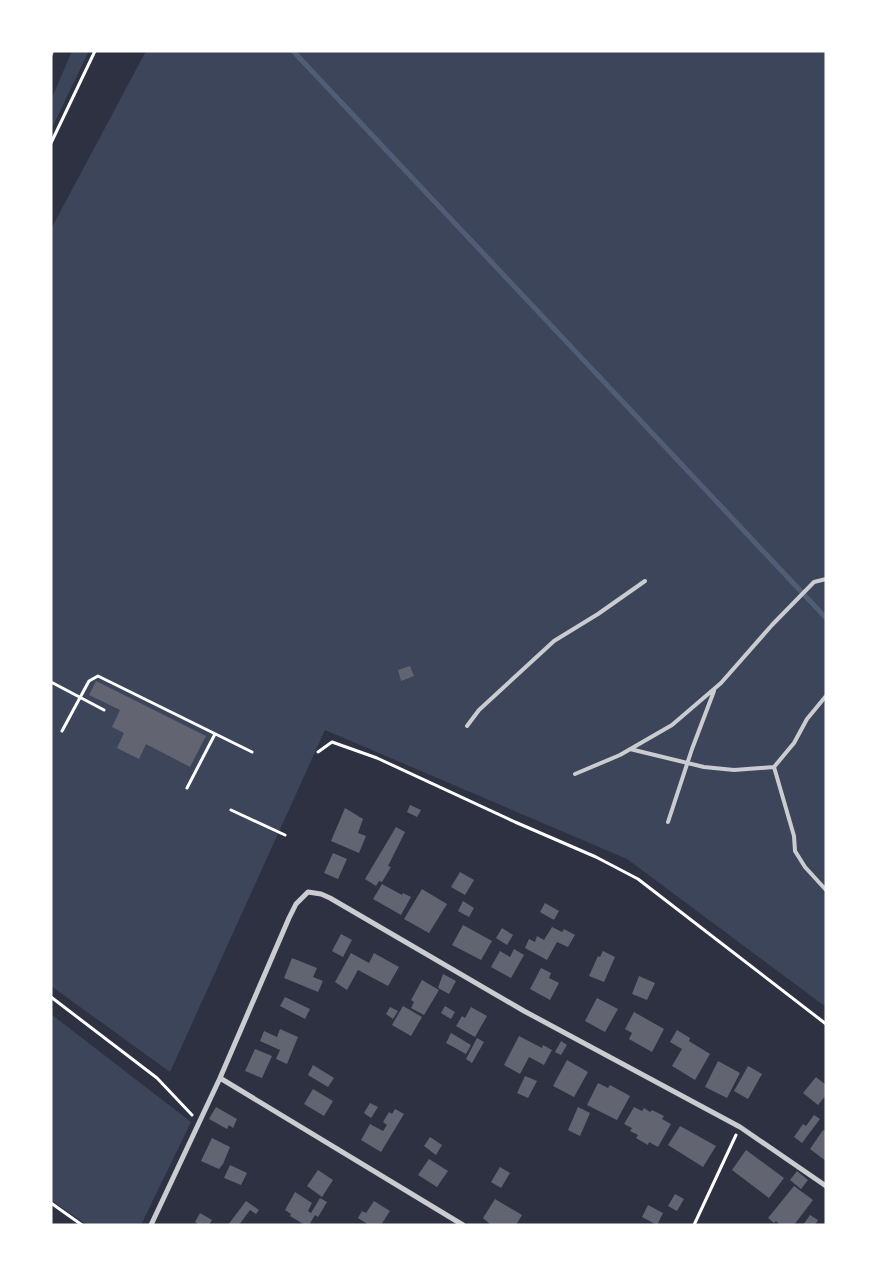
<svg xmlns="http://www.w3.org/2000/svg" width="877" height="1276" viewBox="0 0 877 1276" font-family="Mulish,sans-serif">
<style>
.green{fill:#3c4559}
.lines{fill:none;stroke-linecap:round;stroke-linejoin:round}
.stream{stroke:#4f5d75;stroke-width:5}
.building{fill:#626471}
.path{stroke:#fff;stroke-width:3}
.service{stroke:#caccd0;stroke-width:4}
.minor{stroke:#caccd0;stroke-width:5}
</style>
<rect width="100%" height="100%" fill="#2d3142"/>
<!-- green -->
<path class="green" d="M72,51h17l-38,79v-30z
M146,51h680v956l-199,-148 -302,-129 -155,342 -119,-86v-757z
M51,1014l140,108 -50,103h-54l-36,-25z"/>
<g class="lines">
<!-- stream -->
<path class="stream" d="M293,51l533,567"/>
</g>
<!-- building -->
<path class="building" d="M410,666l4,10 -13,5 -3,-11z
M96,681l110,55 -16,31 -44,-23 -7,15 -22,-11 7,-15 -12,-6 8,-17 -31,-15z
M410,805l11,5 -4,7 -10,-5z
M345,808l18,11 -5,14 8,3 -7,17 -28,-12z
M396,827l9,5 -17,34 3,1 -9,15 -3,-1 -3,5 -11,-7z
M333,853l14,6 -9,20 -14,-6z
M460,872l14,8 -9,15 -14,-8z
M382,884l20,11 1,-2 8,4 -10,18 -28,-16z
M422,889l25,15 -18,29 -25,-14z
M463,901l11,7 -5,9 -11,-6z
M545,903l14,8 -5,9 -14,-8z
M463,925l29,16 -11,19 -29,-15z
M552,927l10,5 2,-3 11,6 -7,12 -11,-5 -10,18 -22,-12 4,-9 6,3 2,-6 7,4z
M502,928l11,7 -6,10 -11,-7z
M341,934l11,6 -9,17 -11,-6z
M514,949l10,6 -13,23 -20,-11 9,-16 10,6z
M603,951l12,6 -11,25 -15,-6 9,-20 2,1z
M351,953l18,10 5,-10 25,14 -11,19 -30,-16 -11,20 -12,-8z
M292,958l25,10 -4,9 10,4 -5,11 -34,-14z
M541,968l10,5 -2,5 10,5 -9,17 -20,-11z
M443,974l13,7 -7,13 -11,-6z
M639,976l16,7 -8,17 -15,-6z
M422,980l17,10 -15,25 -13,-7 3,-6 -3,-2z
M285,997l25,12 -5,10 -25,-13z
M597,998l21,11 -13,23 -20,-11z
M403,1006l19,11 -11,19 -19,-11z
M445,1006l10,6 -4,7 -10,-6z
M390,1007l8,4 -5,8 -7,-5z
M471,1007l16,9 -12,21 -19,-11 6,-10 3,2z
M634,1012l30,17 -12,23 -23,-13 3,-6 -7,-4z
M280,1029l18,8 -11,27 -11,-5 4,-9 -20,-9 4,-10 13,6z
M677,1030l13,8 -1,3 21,13 -15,26 -23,-14 10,-17 -12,-7z
M451,1033l20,12 -5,9 -20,-11z
M519,1036l23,12 1,-3 9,5 -8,15 -15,-8 -9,17 -16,-9z
M477,1038l7,4 -12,21 -6,-4z
M561,1041l6,4 -6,10 -6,-3z
M255,1049l17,7 -10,22 -17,-7z
M567,1060l21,12 -14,25 -21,-11z
M718,1061l22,12 -13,25 -22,-11z
M313,1065l21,13 -6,9 -20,-12z
M748,1066l14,8 -14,25 -14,-8z
M525,1076l12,5 -9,17 -11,-5z
M816,1077l10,8v10l-8,10 -15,-12z
M598,1083l10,5 2,-3 20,11 -13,24 -30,-15z
M313,1089l20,12 -9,15 -20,-12z
M370,1103l8,4 -7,11 -7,-5z
M216,1107l21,12 -4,9 -4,-3 -2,4 -18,-10z
M578,1107l12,6 -10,23 -12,-6z
M634,1107l8,4 2,-3 6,4 2,-2 12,6 -2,3 9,5 -13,23 -9,-5 -1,3 -12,-7 2,-3 -8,-4 2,-3 -8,-4z
M395,1109l9,5 -23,38 -20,-12 9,-16 13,7 4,-6 -4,-3 6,-10 3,2z
M814,1115l6,4 -18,24 -8,-6 9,-13 3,2z
M680,1126l36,20 -13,21 -35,-22z
M823,1130l3,2v29l-16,-12z
M430,1137l12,8 -6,10 -12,-9z
M212,1138l18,9 -7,17 -4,5 -18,-8z
M746,1150l38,28 -15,20 -37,-28z
M429,1159l19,12 -11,16 -19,-12z
M230,1165l17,8 -6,12 -17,-7z
M500,1167l10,6 -9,15 -10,-6z
M318,1170l15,10 -11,17 -15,-11z
M797,1171l11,9 -7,9 -11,-9z
M794,1186l19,14 -19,25h-14l-4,-4 -2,2 -6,-5z
M295,1192l17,11 -4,8 3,2 9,-15 7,4 -9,15 -3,-2 -6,10h-4l-15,-9 1,-2 -6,-4z
M675,1194l9,5 -7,12 -9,-5z
M495,1199l27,16 -6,10h-25l-8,-7z
M246,1201l13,9 -3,4 -6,-4 -11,15h-11z
M374,1201l16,10 -9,14h-12l-11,-7 4,-7 4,2z
M648,1205l15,8 -6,12 -15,-8z
M200,1213l12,7 -3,5h-10l-4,-3z
M810,1215l8,5 -3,5h-12z"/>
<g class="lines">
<!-- path -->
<path class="path" d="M51,143l44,-92
M51,682l53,28
M62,731l27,-50 9,-5 154,76
M318,752l14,-10 45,16 138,64 81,35 42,22 188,145
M187,788l28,-54
M231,810l54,25
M51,997l106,81 35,37
M51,1203l31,22
M694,1225l42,-90"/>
<!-- service -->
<path class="service" d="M51,54l1,-3
M467,726l12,-16 75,-69 44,-27 47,-33
M630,749l74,18 30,3 40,-3 20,-24 13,-24 19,-23
M774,767l20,69 1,15 10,16 21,23
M575,774l45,-19 52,-30 49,-42 51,-58 42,-43 12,-3
M668,822l24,-73 22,-58"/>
<!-- minor -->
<path class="minor" d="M220,1078l243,147
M151,1225l69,-147 69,-160 7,-14 12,-12 13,2 9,4 194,113 216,116 86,59"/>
</g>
<!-- border -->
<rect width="877" height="1276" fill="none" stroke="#ffffff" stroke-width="105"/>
</svg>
